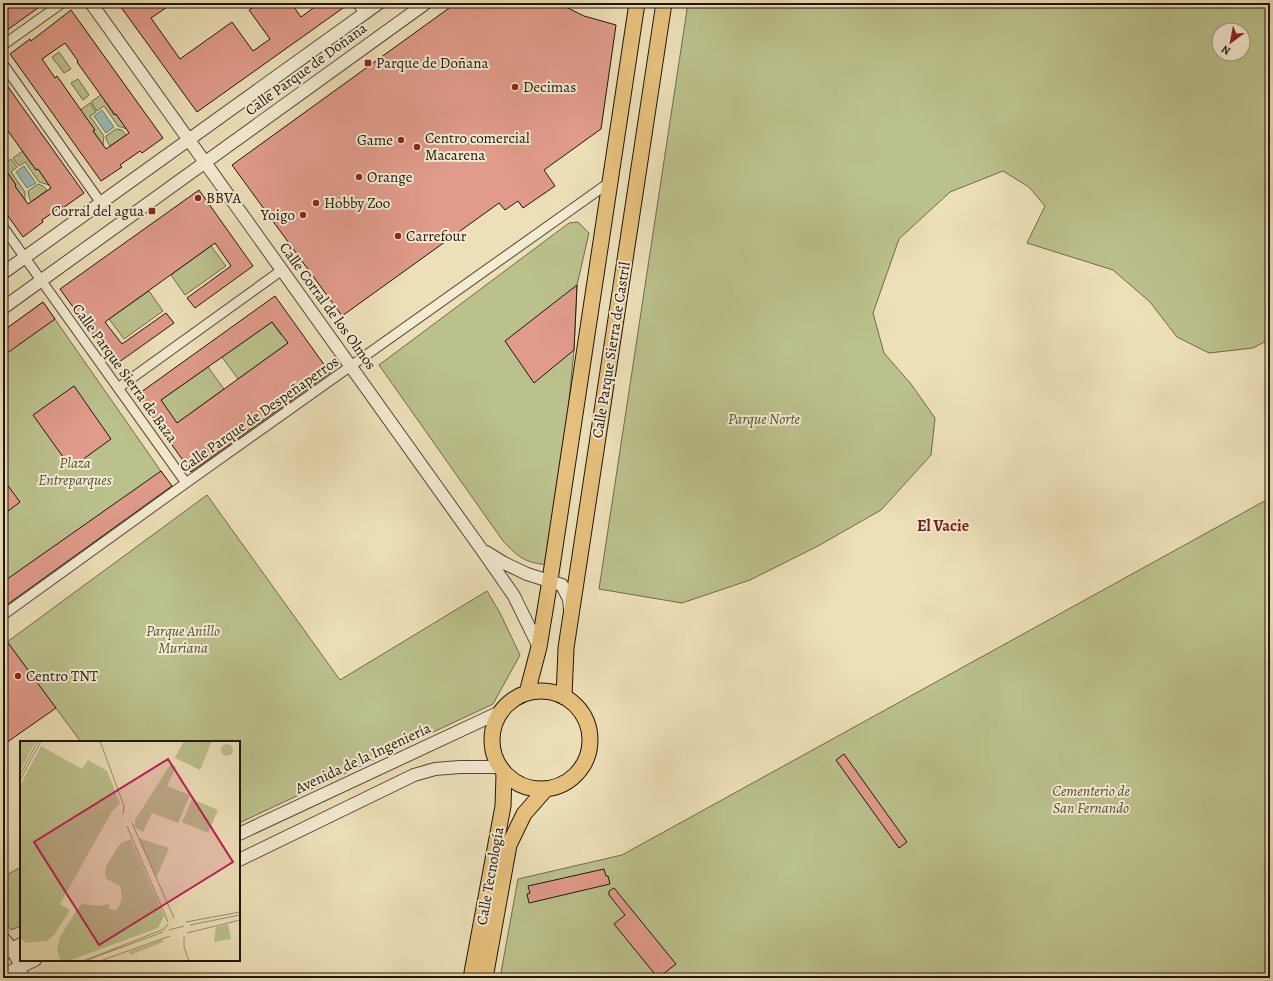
<svg xmlns="http://www.w3.org/2000/svg" width="1273" height="981" viewBox="0 0 1273 981" font-family="Alegreya,serif">
<style>
.green{fill:#bbc18d;stroke:#6e6b4c;fill-rule:evenodd}
.water{fill:#9cbbb8;stroke:#6b7973}
.building{fill:#e09b8a;stroke:#21150c;fill-rule:evenodd}
.lines{fill:none;stroke-linecap:round;stroke-linejoin:round}
.minor-casing{stroke:#544837;stroke-width:11}
.tertiary-casing{stroke:#544837;stroke-width:14}
.primary-casing{stroke:#21150c;stroke-width:17}
.minor{stroke:#f3ebd2;stroke-width:9}
.tertiary{stroke:#f3ebd2;stroke-width:12}
.primary{stroke:#e6c07c;stroke-width:15}
.poi-dot{fill:#8f2418;stroke:#f3ebd2;stroke-width:1.5}
.labels{text-anchor:middle;dominant-baseline:central;stroke-width:4;stroke-linejoin:round;paint-order:stroke}
.poi-label{font-size:15px;fill:#21150c;stroke:#f3ebd2;text-anchor:start}
.street-label{font-size:15px;fill:#21150c;stroke:#f3ebd2}
.park-label{font-size:15px;font-style:italic;fill:#575139;stroke:#f3ebd2}
.neighbourhood-label{font-size:16px;font-weight:bold;fill:#7a1f14;stroke:#f3ebd2}
.inset-road{fill:none;stroke:#9b8f74;stroke-width:1}
.view{fill:#c2185b;fill-opacity:0.15;stroke:#c2185b;stroke-width:2}
.inset-edge{fill:none;stroke:#21150c;stroke-width:2}
</style>
<rect width="100%" height="100%" fill="#ede0b9"/>
<filter id="stains"><feTurbulence type="fractalNoise" baseFrequency=".005" numOctaves="4"/><feColorMatrix values="0 0 0 0 .2 0 0 0 0 .09 0 0 0 0 .02 0 0 0 .5 -.17"/></filter>
<radialGradient id="worn" r=".72"><stop offset=".6" stop-color="#630" stop-opacity="0"/><stop offset="1" stop-color="#630" stop-opacity=".3"/></radialGradient>
<!-- green -->
<path class="green" d="M688,3h582v336l-17,9 -44,5 -32,-16 -27,-35 -37,-32 -86,-27 18,-37 -16,-19 -26,-16 -53,21 -51,47 -26,74 11,40 27,31 24,34 -4,37 -50,55 -63,36 -68,34 -68,23 -83,-14zM1219,30h24v24h-24z
M59,52l12,17 -7,4 -12,-16z
M78,79l11,16 -6,5 -12,-17z
M102,94l3,5 -1,1 10,15 2,-1 11,15 -9,-3 -14,-20 -7,5 -6,-9z
M90,103l6,9 -6,4 14,20 -1,9 -24,-34z
M116,129l6,1 4,5 -16,11 -3,-5 -1,-5z
M24,150l1,5 11,15 2,-1 11,16 -10,-3 -14,-20 -6,4 -6,-8z
M11,159l6,8 -6,5 14,20v8l-10,-14 1,-1 -11,-15h-2v-5z
M38,184l5,2 4,4 -16,12 -2,-5 -1,-6z
M578,222l11,11 -12,52 -3,65 -21,215c-26,-1 -33,-6 -50,-24l-124,-176 190,-142z
M211,246l15,20 -41,29 -14,-20z
M149,291l14,20 -39,28 -15,-20z
M43,302l131,188 -165,117 -6,-9v-267z
M272,322l9,13 5,-4 9,7 -57,41 -16,-22z
M208,367l16,22 -54,39v-14l-9,-14z
M207,495l133,185 147,-89 13,22 20,42 -27,49 -254,119v-81h-158l-74,-100z
M1270,498v480h-770l18,-99 104,-24z
M21,867v59l-10,4 -8,-11v-42z"/>
<!-- water -->
<path class="water" d="M102,110l12,17 -8,6 -12,-17z
M24,166l12,17 -9,5 -11,-16z"/>
<!-- building -->
<path class="building" d="M3,3h42l-42,30z
M118,3h55l-22,15 29,41 52,-37 21,29 17,-12 -21,-29 11,-7h31l10,14 19,-14h30l-153,109z
M456,3h102l26,13 32,9 -15,104 -57,41 11,16 -32,22 -5,-7 -13,9 -6,-7 -157,113 -110,-151z
M71,10l92,128 -21,15 -2,-2 -20,14 2,2 -21,14 -91,-127 20,-15 1,2zM65,43l13,18 -1,1 38,53 1,-1 13,19 -23,16 -13,-18 2,-1 -24,-34 -14,-20 -2,2 -13,-19z
M3,80l81,113 -21,15 -1,-2 -20,14 1,2 -20,15 -20,-28v-43l13,19 -1,1 13,18 23,-16 -13,-19 -2,1 -33,-46z
M199,190l54,76 -58,42 -8,-10 44,-32 -16,-23 -110,79 17,22 44,-31 8,10 -59,42 -55,-76z
M577,285l-3,65 -40,33 -29,-42z
M275,296l55,77 -139,99 -54,-77zM272,322l16,21 -111,80 -16,-23z
M43,302l12,17 -52,37v-25z
M74,386l37,53 -40,29 -38,-53z
M161,471l11,15 -164,118 -5,-6v-16z
M3,479l17,23 -17,13z
M3,636l53,72 -53,37z
M844,754l63,88 -8,6 -63,-88z
M604,869l2,7h2l2,8 -81,19 -2,-9 3,-1 -2,-7z
M614,888l62,76 -18,14 -44,-54 11,-9 -16,-20v-4z"/>
<g class="lines">
<defs>
<path id="minor" d="M357,3l8,11
M3,45l59,-42
M3,64l98,139
M3,227l183,256
M118,388l164,-118
M3,615l183,-132 424,-301"/>
<path id="tertiary" d="M91,3l391,547 32,46 25,51
M3,273l376,-270
M3,308l423,-305
M486,552l18,11 23,11 35,11 7,14 1,11
M239,834l261,-122
M239,860l175,-85 21,-6 25,-2h39
M3,938c10,11 19,24 18,40
M3,954l18,-10
M3,975l32,-15"/>
<path id="primary" d="M492 740a49 49 0 1 1 98 0a49 49 0 1 1-98 0Z
M527,693l12,-46 11,-67 87,-577
M564,697l2,-49 98,-645
M471,978l32,-172 1,-32
M485,978l24,-133 15,-31 21,-24"/>
</defs>
<!-- minor casing -->
<use href="#minor" class="minor-casing"/>
<!-- tertiary casing -->
<use href="#tertiary" class="tertiary-casing"/>
<!-- primary casing -->
<use href="#primary" class="primary-casing"/>
<!-- minor -->
<use href="#minor" class="minor"/>
<!-- tertiary -->
<use href="#tertiary" class="tertiary"/>
<!-- primary -->
<use href="#primary" class="primary"/>
</g>
<!-- markers -->
<g class="poi-dot">
<rect x="364" y="59" width="8" height="8" rx="2"/>
<circle cx="515" cy="87" r="4"/>
<circle cx="401" cy="140" r="4"/>
<circle cx="417" cy="147" r="4"/>
<circle cx="359" cy="177" r="4"/>
<circle cx="198" cy="198" r="4"/>
<circle cx="316" cy="203" r="4"/>
<rect x="148" y="207" width="8" height="8" rx="2"/>
<circle cx="303" cy="215" r="4"/>
<circle cx="398" cy="236" r="4"/>
<circle cx="18" cy="676" r="4"/>
</g>
<g class="labels">
<!-- poi labels -->
<g class="poi-label">
<text x="376" y="63">Parque de Doñana</text>
<text x="523" y="87">Decimas</text>
<text x="425" y="138">Centro comercial<tspan x="425" dy="17">Macarena</tspan></text>
<text x="393" y="140" text-anchor="end">Game</text>
<text x="367" y="177">Orange</text>
<text x="206" y="198">BBVA</text>
<text x="324" y="203">Hobby Zoo</text>
<text x="144" y="211" text-anchor="end">Corral del agua</text>
<text x="295" y="215" text-anchor="end">Yoigo</text>
<text x="406" y="236">Carrefour</text>
<text x="26" y="676">Centro TNT</text>
</g>
<!-- street labels -->
<g class="street-label">
<text transform="translate(306 69) rotate(-36)">Calle Parque de Doñana</text>
<text transform="translate(328 306) rotate(54)">Calle Corral de los Olmos</text>
<text transform="translate(611 350) rotate(-81)">Calle Parque Sierra de Castril</text>
<text transform="translate(125 373) rotate(54)">Calle Parque Sierra de Baza</text>
<text transform="translate(259 414) rotate(-35)">Calle Parque de Despeñaperros</text>
<text transform="translate(363 758) rotate(-25)">Avenida de la Ingeniería</text>
<text transform="translate(490 876) rotate(-80)">Calle Tecnología</text>
</g>
<!-- park labels -->
<g class="park-label">
<text x="764" y="419">Parque Norte</text>
<text x="75" y="463">Plaza<tspan x="75" dy="17">Entreparques</tspan></text>
<text x="183" y="631">Parque Anillo<tspan x="183" dy="17">Muriana</tspan></text>
<text x="1091" y="791">Cementerio de<tspan x="1091" dy="17">San Fernando</tspan></text>
</g>
<!-- neighbourhood labels -->
<g class="neighbourhood-label">
<text x="943" y="526">El Vacie</text>
</g>
</g>
<!-- overview -->
<g transform="translate(20 741)">
<rect width="220" height="220" fill="#ede0b9"/>
<path d="M0,0h16l-16,30zM164,0h28l-12,29 -25,-12zM201 9a6 6 0 1 1 12 0a6 6 0 1 1-12 0ZM21,5l41,23 6,-9 19,11 13,32 -9,10 -51,91 10,6 -16,25 -7,6 -21,2 -6,-6v-151zM150,24l6,2 -9,19 23,9 -12,28 -26,-10 -9,19 -8,-5v-7zM172,58l26,11 -10,23 -26,-11zM119,97l30,10 -12,28h-2zM111,98l33,77 -6,12 -90,33h-7l-4,-11 3,-13 18,-29 4,-4 16,2 11,-2v5l7,1 4,-6 2,-8 -2,-10 -13,-7 -2,-4 1,-9 10,-16 5,-7zM208,183l3,15 -17,3 2,-15zM143,198v3l-33,13 -1,-3z" fill="#bbc18d"/>
<path class="inset-road" d="M80,0l24,65 -1,8M0,34l18,-34M0,39l21,-39M112,82l42,95M107,85l41,96M166,181l54,-10M170,184l50,-10M149,189l15,-4M167,192l53,-13M164,196v10l5,14M67,219l76,-28M63,220l81,-32 4,-5M80,220l70,-25"/>
<path class="view" d="M148,18l65,103 -134,83 -65,-103z"/>
<rect width="220" height="220" class="inset-edge"/>
</g>
<!-- margin -->
<rect width="1273" height="981" fill="none" stroke="#ede0b9" stroke-width="16"/>
<rect x="4" y="4" width="1265" height="973" fill="none" stroke="#21150c" stroke-width="2"/>
<rect x="8" y="8" width="1257" height="965" fill="none" stroke="#21150c"/>
<!-- north arrow -->
<g transform="translate(1231 42) rotate(212)"><circle r="19" fill="#f3ebd2" stroke="#9f9583"/>
<path d="M0-3L7 15L0 10L-7 15Z" fill="#8f2418"/>
<text y="-6" font-size="11" font-weight="bold" text-anchor="middle" fill="#21150c">N</text>
</g>
<rect width="100%" height="100%" filter="url(#stains)"/>
<rect width="100%" height="100%" fill="url(#worn)"/>
</svg>
